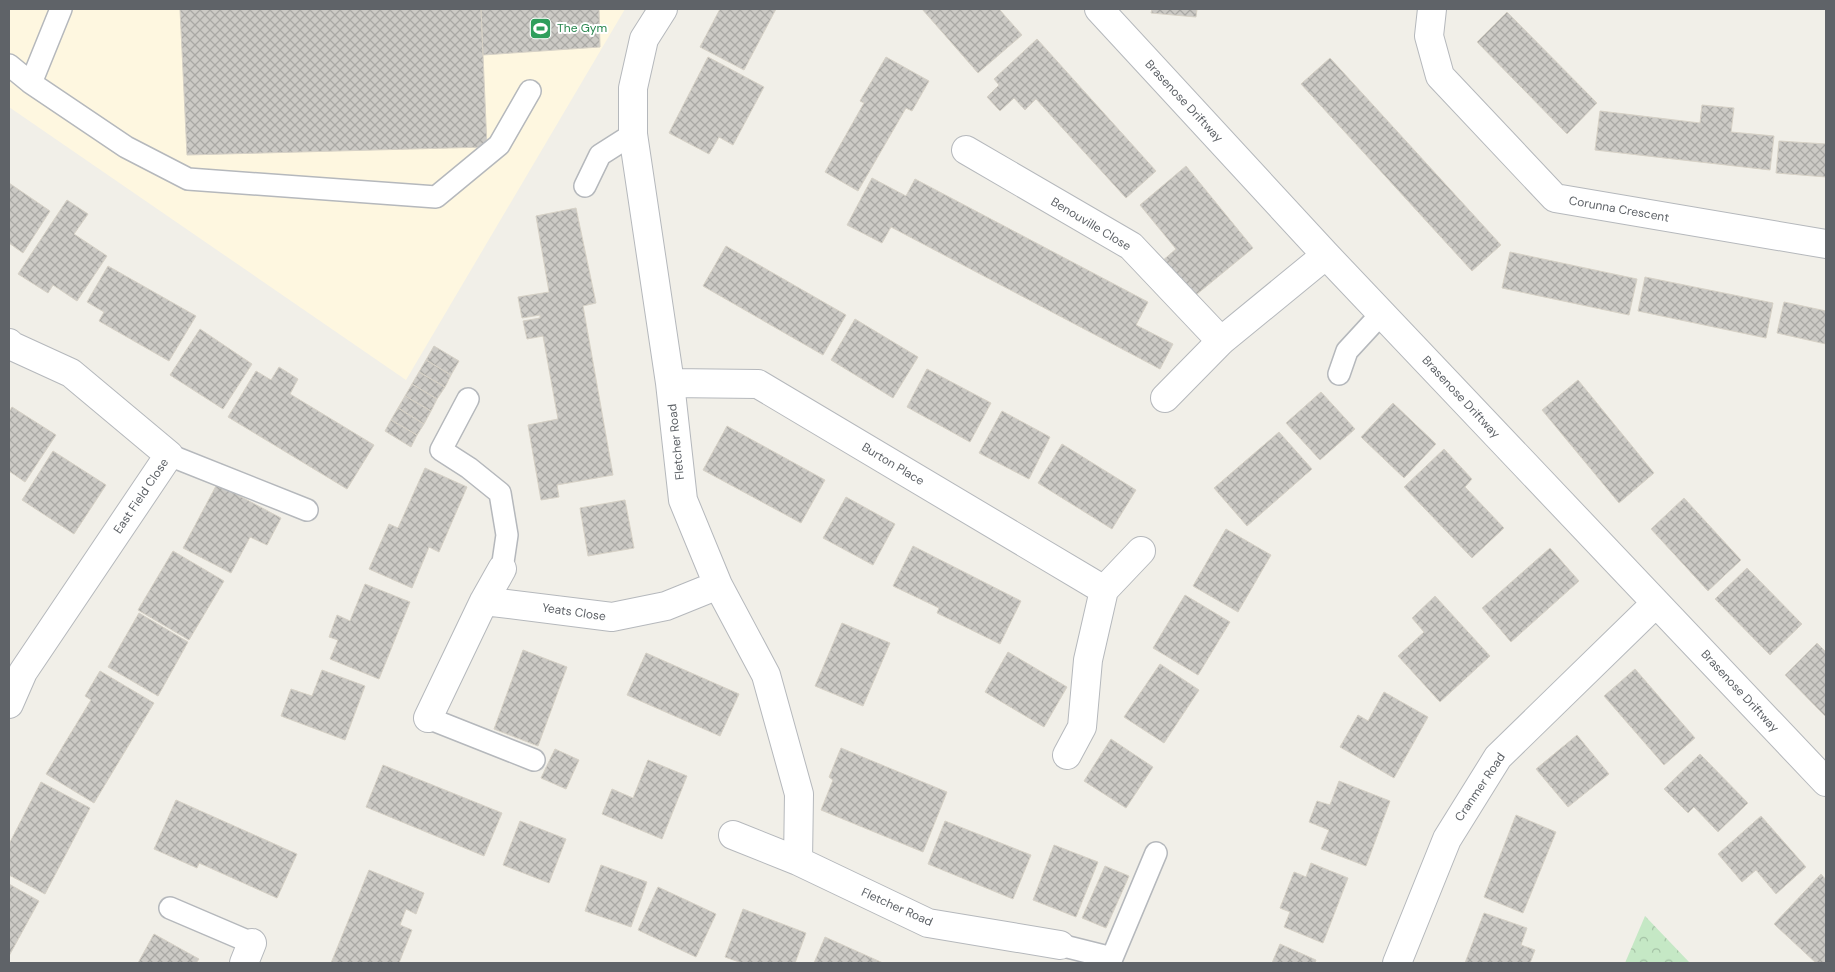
<svg xmlns="http://www.w3.org/2000/svg" width="1835" height="972" viewBox="0 0 1835 972" font-family="'DM Sans',sans-serif">
<style>
.commercial{fill:#fef7e0}
.forest{fill:url(#forest-crowns)}
.building{fill:url(#building-cross-hatch);stroke:#d6d1c6}
.lines{fill:none;stroke-linecap:round;stroke-linejoin:round}
.lane-casing{stroke:#b5b8bc;stroke-width:24}
.street-casing{stroke:#b5b8bc;stroke-width:30}
.lane{stroke:#fff;stroke-width:21}
.street{stroke:#fff;stroke-width:28}
.labels{text-anchor:middle;dominant-baseline:central;stroke-width:4;stroke-linejoin:round;paint-order:stroke}
.leisure-label{font-size:12px;fill:#27864d;stroke:#fff;text-anchor:start}
.street-label{font-size:12px;fill:#5f6368;stroke:#fff}
</style>
<defs>
<pattern id="forest-crowns" width="20" height="18" patternUnits="userSpaceOnUse" patternTransform="scale(1.25)"><rect width="20" height="18" fill="#c5e8c5"/><path d="M2 6a3 3 0 1 1 6 0M12 15a3 3 0 1 1 6 0" fill="none" stroke="#a3c0a4"/></pattern>
<pattern id="building-cross-hatch" width="8" height="8" patternUnits="userSpaceOnUse" patternTransform="scale(1.25)"><rect width="8" height="8" fill="#cccac5"/><path d="M0 0l8 8M0 8l8-8" fill="none" stroke="#a9a8a4"/></pattern>
</defs>
<rect width="100%" height="100%" fill="#f1efe8"/>
<!-- commercial -->
<path class="commercial" d="M9,9h616l-219,371 -397,-273z"/>
<!-- forest -->
<path class="forest" d="M1645,916l45,47h-65z"/>
<!-- building -->
<path class="building" d="M180,9h301l6,138 -300,8z
M481,9h118l1,38 -117,8z
M720,9h56l-32,61 -44,-23z
M922,9h77l23,26 -44,38z
M1152,9h45l-1,8 -45,-4z
M1507,12l90,91 -30,31 -90,-92z
M1037,39l119,132 -30,27 -90,-99 -11,11 -11,-12 -14,13 -13,-14 12,-12 -5,-6z
M708,57l56,30 -31,58 -14,-8 -10,17 -40,-21z
M886,57l43,24 -17,30 -6,-3 -48,83 -33,-19 39,-69 -4,-2z
M1330,58l171,187 -29,26 -171,-187z
M1702,105l32,3 -3,24 43,4 -4,34 -175,-20 5,-39 100,12z
M1779,141l47,3v33l-50,-4z
M1186,166l67,82 -62,51 -30,-37 15,-13 -36,-44z
M872,178l34,18 9,-17 233,123 -12,23 37,19 -13,25 -269,-142 -9,16 -35,-18z
M9,183l41,28 -27,42 -14,-10z
M67,200l21,14 -14,20 33,22 -30,45 -24,-16 -5,8 -30,-19z
M576,208l20,95 -13,3 30,169 -56,10 2,12 -18,3 -13,-75 30,-6 -15,-83 -16,3 -4,-18 17,-3v-3l-18,3 -4,-21 31,-5 -13,-76z
M726,246l120,69 -23,40 -120,-69z
M1510,252l127,27 -8,36 -127,-27z
M108,266l88,50 -27,45 -70,-40 5,-9 -17,-10z
M1645,277l128,26 -7,35 -128,-27z
M1784,302l42,9v33l-49,-11z
M855,319l63,38 -25,41 -62,-38z
M200,329l52,35 -29,45 -53,-34z
M434,346l25,15 -8,14 -25,-15z
M426,360l25,15 -6,12 -26,-15z
M279,367l19,12 -8,15 84,51 -27,44 -119,-72 28,-46 15,9z
M927,369l64,34 -21,39 -63,-35z
M419,372l26,15 -8,12 -25,-15z
M1578,380l76,93 -35,30 -77,-93z
M412,384l25,15 -6,12 -26,-15z
M1321,392l34,37 -35,31 -34,-37z
M405,396l26,15 -7,13 -26,-16z
M1393,403l43,41 -32,34 -43,-41z
M12,407l44,28 -31,47 -16,-11v-59z
M398,408l26,16 -7,11 -26,-15z
M1002,411l48,26 -21,42 -50,-26z
M391,420l26,15 -6,12 -26,-16z
M727,426l98,54 -24,43 -98,-53z
M1279,432l33,37 -65,57 -33,-38z
M1062,444l74,46 -24,39 -74,-46z
M1444,449l28,30 -7,8 39,41 -32,30 -68,-71z
M53,451l53,34 -32,49 -52,-34z
M425,468l42,19 -28,65 -10,-5 -17,41 -43,-19 20,-45 9,4z
M217,484l64,34 -14,27 -17,-8 -19,36 -48,-25z
M846,497l49,27 -22,41 -50,-27z
M1684,498l57,62 -33,31 -57,-62z
M625,500l9,48 -46,8 -8,-48z
M1226,529l45,26 -33,57 -45,-26z
M913,546l108,55 -21,43 -63,-31 2,-5 -46,-22z
M1550,548l29,33 -68,61 -29,-34z
M173,551l51,30 -35,59 -51,-30z
M1747,568l55,56 -32,31 -55,-56z
M365,584l45,18 -31,77 -49,-20 8,-19 -9,-3 8,-22 13,6z
M1185,595l45,27 -32,53 -45,-27z
M1435,596l55,60 -50,46 -42,-46 26,-24 -12,-14z
M139,613l49,29 -30,54 -50,-29z
M842,623l48,20 -27,63 -48,-20z
M1817,643l9,9v65l-41,-42z
M523,650l44,17 -29,79 -44,-17z
M1008,652l59,35 -23,40 -59,-35z
M646,653l93,41 -19,42 -93,-41z
M1160,664l39,26 -35,53 -40,-26z
M1635,669l60,69 -31,27 -60,-69z
M322,670l43,16 -20,54 -64,-24 10,-27 21,7z
M100,671l54,32 -60,100 -48,-29 45,-74 -6,-4z
M1384,692l44,25 -34,61 -54,-31 18,-32 10,6z
M1577,735l32,39 -41,33 -32,-38z
M1111,739l42,28 -27,41 -42,-27z
M841,748l106,44 -24,60 -102,-42 12,-30 -4,-3z
M555,749l24,11 -13,29 -25,-11z
M1700,754l48,49 -30,29 -24,-25 -6,6 -24,-24z
M648,760l39,16 -25,63 -60,-25 10,-25 21,9z
M383,765l119,48 -18,43 -118,-49z
M1339,781l51,20 -24,65 -45,-17 8,-19 -20,-8 8,-21 13,4z
M41,782l49,26 -45,86 -36,-19v-31z
M176,800l121,54 -20,44 -78,-35 -2,5 -43,-19z
M1516,815l40,17 -33,81 -39,-16z
M1761,816l45,51 -30,27 -20,-24 -14,12 -24,-28z
M520,821l46,18 -17,44 -46,-18z
M945,821l86,34 -18,44 -85,-35z
M1054,845l44,17 -22,55 -43,-17z
M1311,863l37,15 -25,65 -39,-16 6,-15 -10,-4 14,-36 12,5z
M601,865l46,17 -16,45 -46,-16z
M1105,866l24,10 -23,52 -24,-10z
M369,870l55,23 -8,21 -10,-5 -6,16 12,5 -13,33h-68z
M1821,874l5,6v83h-10l-42,-39z
M9,884l30,17 -30,55z
M658,887l58,27 -20,43 -58,-27z
M743,909l63,24 -11,30h-53l-17,-6z
M1484,913l43,15 -6,17 14,5 -5,13h-65z
M154,934l45,25 -3,4h-58z
M825,937l58,26h-69z
M1280,944l36,16 -1,3h-43z"/>
<g class="lines">
<defs>
<path id="lane" d="M9,65l22,18 95,64 62,32 248,18 63,-52 31,-54
M31,83l30,-74
M585,186l15,-31 33,-21
M1339,374l8,-23 35,-38
M468,399l-27,51 28,18 31,25 7,42 -5,34
M169,455l138,55
M428,718l106,42
M170,908l82,35
M1060,945l52,13 44,-105"/>
<path id="street" d="M663,9l-19,30 -11,49v46l37,249 13,117 35,85 48,90 33,119 -1,67
M1099,9l227,246 500,527
M1432,9l-3,27 11,40 115,122 271,46
M966,150l165,96 90,95
M9,343l3,3 59,27 98,82 -146,217 -14,32
M670,383l88,1 346,206
M1165,398l56,-57 105,-86
M484,601l128,16 54,-11 52,-21
M428,718l56,-117 18,-32
M1067,755l15,-28 6,-67 16,-70 37,-39
M733,835l65,26 130,62 132,22
M244,963l8,-20
M1397,963l50,-124 51,-82 158,-154"/>
</defs>
<!-- lane casing -->
<use href="#lane" class="lane-casing"/>
<!-- street casing -->
<use href="#street" class="street-casing"/>
<!-- lane -->
<use href="#lane" class="lane"/>
<!-- street -->
<use href="#street" class="street"/>
</g>
<!-- icons -->
<defs>
<symbol id="stadium-square" viewBox="-11 -11 22 22"><rect x="-9" y="-9" width="18" height="18" rx="4" fill="#2e9e5b" stroke="#fff"/><path d="M0-5a6.5 5 0 1 0 0 10a6.5 5 0 1 0 0-10ZM-3.5-1.8h7v3.6h-7Z" fill="#fff"/></symbol>
</defs>
<g fill-rule="evenodd">
<use href="#stadium-square" x="528" y="16" width="25" height="25"/>
</g>
<g class="labels">
<!-- leisure labels -->
<g class="leisure-label">
<text x="557" y="28">The Gym</text>
</g>
<!-- street labels -->
<g class="street-label">
<text transform="translate(1184 101) rotate(47)">Brasenose Driftway</text>
<text transform="translate(1619 209) rotate(10)">Corunna Crescent</text>
<text transform="translate(1091 224) rotate(31)">Benouville Close</text>
<text transform="translate(1461 397) rotate(47)">Brasenose Driftway</text>
<text transform="translate(676 442) rotate(-96)">Fletcher Road</text>
<text transform="translate(893 464) rotate(31)">Burton Place</text>
<text transform="translate(141 496) rotate(-56)">East Field Close</text>
<text transform="translate(574 612) rotate(8)">Yeats Close</text>
<text transform="translate(1740 691) rotate(47)">Brasenose Driftway</text>
<text transform="translate(1480 787) rotate(-56)">Cranmer Road</text>
<text transform="translate(897 907) rotate(24)">Fletcher Road</text>
</g>
</g>
<!-- border -->
<rect width="1835" height="972" fill="none" stroke="#5f6368" stroke-width="20"/>
</svg>
